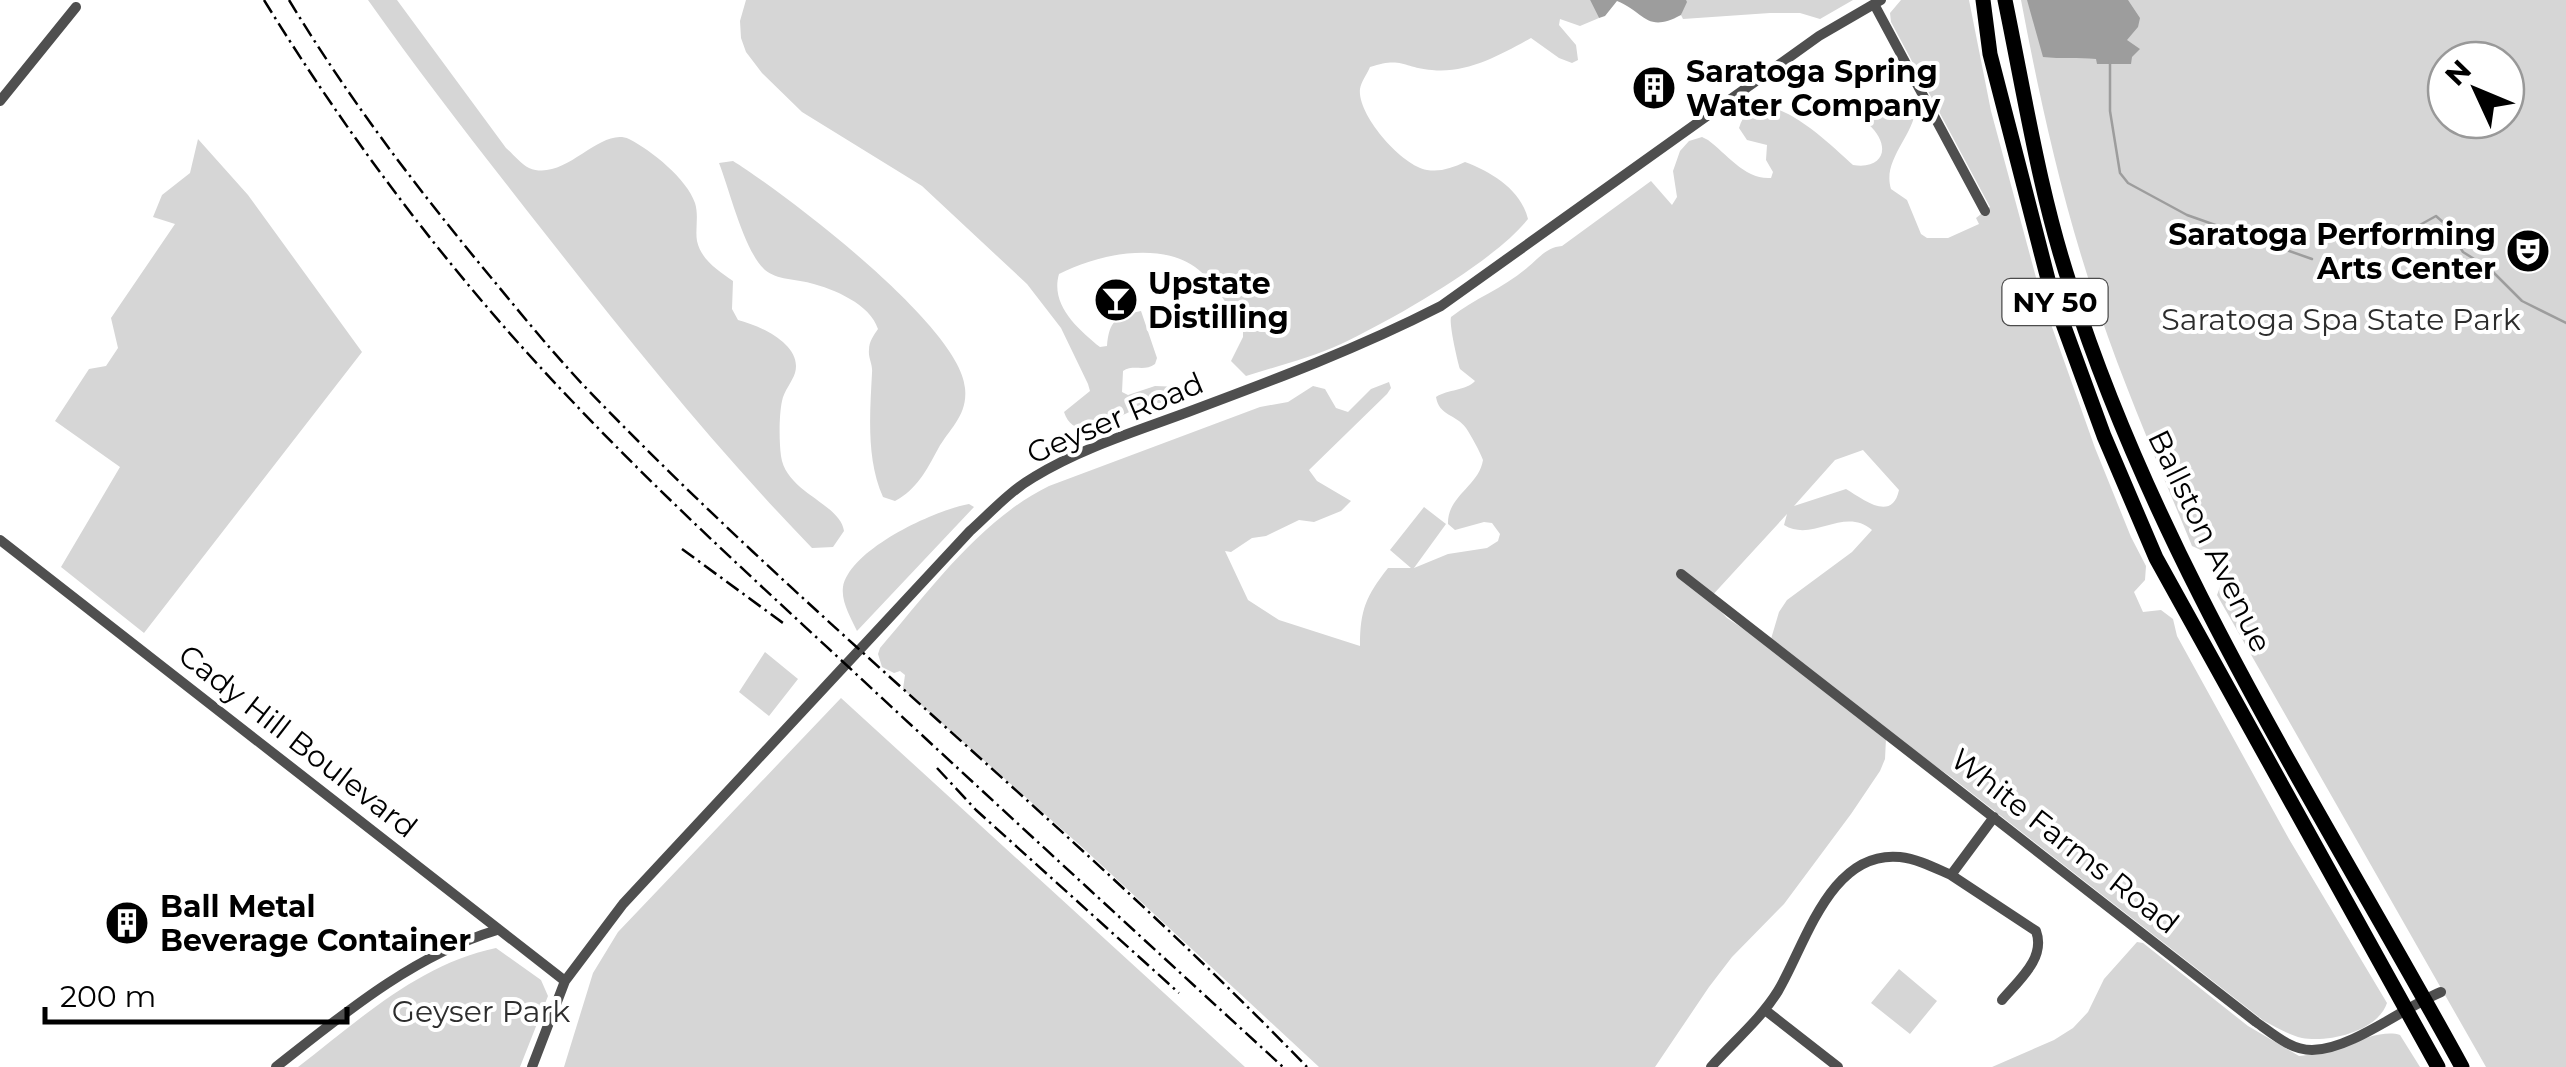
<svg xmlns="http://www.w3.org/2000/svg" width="2566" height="1067" viewBox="0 0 2566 1067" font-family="Montserrat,sans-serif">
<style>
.green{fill:#d6d6d6;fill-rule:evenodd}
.water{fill:#9d9d9d}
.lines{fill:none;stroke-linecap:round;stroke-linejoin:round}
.stream{stroke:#9d9d9d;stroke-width:2.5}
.minor{stroke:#4f4f4f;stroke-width:10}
.highway{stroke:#000;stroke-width:15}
.rail{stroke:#000;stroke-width:2.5;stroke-dasharray:15 5 2.5 5;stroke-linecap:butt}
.labels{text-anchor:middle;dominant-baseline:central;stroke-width:8;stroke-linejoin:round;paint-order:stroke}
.shield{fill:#fff;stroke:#4c4c4c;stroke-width:2.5}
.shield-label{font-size:28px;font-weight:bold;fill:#000}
.poi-label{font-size:30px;font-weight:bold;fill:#000;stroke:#fff;text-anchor:start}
.park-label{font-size:30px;fill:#2d2d2d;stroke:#fff}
.street-label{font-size:30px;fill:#000;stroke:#fff}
</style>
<rect width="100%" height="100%" fill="#fff"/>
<!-- green -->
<path class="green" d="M368,0h29l109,148c7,6 15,16 23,20 36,15 71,-42 100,-29 22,11 58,40 66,64 4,13 0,26 2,38 4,19 22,30 36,40l-1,28 6,11c23,6 65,25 57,53 -3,9 -11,18 -13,28 -3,14 -3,40 -1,55 5,37 59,47 63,75l-11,16 -21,1c-95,-98 -180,-204 -265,-312 -61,-78 -122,-155 -179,-236z
M746,0h844l9,18 -19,8 -20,-7 -1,6 17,20 2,15 -6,3 -13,-5 -28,-20c-29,16 -64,36 -99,32 -28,-2 -30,-14 -62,-3 -3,7 -9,15 -10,22 -3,26 42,77 67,81 14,2 25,-2 38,-8 27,10 56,28 63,57 -34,43 -136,101 -187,125 -30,14 -64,22 -95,32l-15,-15 12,-24v-7c-14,-21 -27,-48 -48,-63 -37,-26 -99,-12 -136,7 -9,31 19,55 41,73l7,-1c2,-25 9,-30 34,-35l16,47 -2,6c-10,8 -22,0 -32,7l-1,21 6,3 27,-9 26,1 3,7c-12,8 -30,9 -45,14 -22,7 -63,40 -75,4l26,-21 -2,-7 -27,-56 -34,-44 -105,-98 -120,-74 -40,-39 -16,-21 -5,-14 -1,-17z
M1686,0h167l-33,19 -20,-6h-30l-87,6 -2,-4z
M1901,0h68l22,111 50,185 54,152 36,89 15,29 -1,14 -11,12 9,20 18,-2 12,9 4,17 112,203 98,164c-9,28 -58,40 -85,35 -13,-3 -26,-11 -38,-17l-313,-244 -47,-33 -18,-6 -1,21 -5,12 -29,43 -67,90 -52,53 -23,30 -54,80h-336l-236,-219 -180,-159 2,-14 -5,-4 -6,2 -12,-6 -4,-13 2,-6c50,-58 100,-128 169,-162l211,-79 28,-5 25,-16 12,3 11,19 12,4 23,-23 18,-7 2,6 -4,6 -78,76 8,11 34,20 -10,10 -27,11 -15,-2 -33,16 -14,2 -21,14 -6,-1 23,49 31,20 81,26c0,-36 6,-50 28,-78h23l-21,-18 34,-43 22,17 -32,44 34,-14 39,-6 11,-7 2,-7 -8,-11 -8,-1 -29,8 -7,-6c-1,-28 31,-38 35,-64 -4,-10 -11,-23 -17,-32 -10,-14 -27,-12 -30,-31 12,-8 30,-6 39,-16l-15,-12c-3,-10 -11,-45 -9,-52 24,-19 53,-29 77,-50 11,-9 19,-20 34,-21l89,-65 21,24 5,-8 -4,-26 7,-20 9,-10 13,-4 6,3c19,14 37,40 63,38l2,-6 -7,-12 1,-15 -20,-5 -8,-12c17,-58 92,17 114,37 33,5 38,-21 15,-41l-1,-13c16,-14 23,0 43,-8l6,5c-3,29 -34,52 -25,81l16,11 14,34 6,4h21l31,-14 -3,-6 14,-11 -99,-185 -1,-9zM1863,450l36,40c-7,33 -36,9 -53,-1l-52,17 41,-46zM1787,514l-3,11c29,18 60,-19 88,5l-20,22 -65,48 -8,12 -8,27 -6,4 -38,-25 -18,-19z
M2021,0h545v1067h-80l-269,-472 7,-19 -10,-25h-11l-11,-5c-32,-78 -66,-155 -93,-235 -35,-102 -58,-205 -78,-311zM2446,60h60v60h-60z
M198,139l50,56 114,157 -218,281 -83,-66 59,-100 -65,-46 34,-52 17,-3 12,-18 -7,-30 64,-94 -22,-7 9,-22 28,-22z
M733,161c53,33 228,166 232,227 3,27 -15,40 -27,61 -12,22 -21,40 -43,52l-12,-4c-17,-38 -13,-84 -11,-124 1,-9 -4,-15 -3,-23 0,-9 5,-15 9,-21 -8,-25 -44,-40 -68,-46 -14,-4 -33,-3 -45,-13 -21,-19 -35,-79 -46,-107z
M969,504l5,3 -117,124c-6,-13 -16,-29 -14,-44 7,-38 92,-77 126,-83z
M765,652l33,27 -29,37 -30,-24z
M841,698l404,369h-681l29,-94 25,-41z
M2137,942l6,1 105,83 51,30c30,-1 77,-29 101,-21l20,32h-428l62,-27 19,-12 15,-16 16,-33z
M496,948l45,32 7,16 -28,71h-222c61,-47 121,-103 198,-119z
M1899,969l38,32 -27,33 -39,-31z"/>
<!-- water -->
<path class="water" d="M1590,0h96l1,2 -6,13c-35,19 -36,-3 -64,-14l-12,15 -6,2z
M2027,0h101l12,18 -2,9 -11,13 13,9 -8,8 -1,7h-34l-1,-5c-18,-2 -35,0 -53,-2z"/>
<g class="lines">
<!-- stream -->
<path class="stream" d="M2110,61v50l10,62 8,10 59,32 125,44
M2409,231l27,-15 9,8 18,28 27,17 32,32 44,22"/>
<!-- minor -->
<path class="minor" d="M1874,4l111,207
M0,101l76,-94
M0,540l565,441
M1681,574l575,448c16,11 34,28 56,28 39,0 92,-43 129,-58
M1951,875l85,56c10,27 -17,49 -34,69
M1765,1010l73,57
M276,1067c67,-53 138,-112 221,-137
M532,1067l33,-86 58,-77 347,-373c21,-19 40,-40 64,-54 47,-29 103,-46 154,-65 86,-32 171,-64 253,-106l378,-270 62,-36
M1711,1067c22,-25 49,-47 67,-76 28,-47 52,-141 122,-134 18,2 35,11 51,18l43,-58"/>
<!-- highway -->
<path class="highway" d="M1983,0l7,54 61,237 53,145 52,122 282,509
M2005,0c20,97 35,195 66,288 89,278 252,525 391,779"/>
<!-- rail -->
<path class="rail" d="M264,0c88,143 192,280 308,401 90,95 187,183 283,272 142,132 285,263 428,394
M289,0c56,93 121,179 190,263 35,42 70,86 108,126 229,238 491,441 720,678
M682,549l101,74
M937,768l39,42 203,183"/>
</g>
<!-- icons -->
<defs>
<symbol id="building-disc" viewBox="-11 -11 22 22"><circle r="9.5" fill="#000" stroke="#fff"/><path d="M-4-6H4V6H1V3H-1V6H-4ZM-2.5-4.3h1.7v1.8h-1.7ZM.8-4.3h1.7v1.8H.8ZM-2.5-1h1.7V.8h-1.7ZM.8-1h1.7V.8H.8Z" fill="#fff"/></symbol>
<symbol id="theatre-disc" viewBox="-11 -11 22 22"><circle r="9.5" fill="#000" stroke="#fff"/><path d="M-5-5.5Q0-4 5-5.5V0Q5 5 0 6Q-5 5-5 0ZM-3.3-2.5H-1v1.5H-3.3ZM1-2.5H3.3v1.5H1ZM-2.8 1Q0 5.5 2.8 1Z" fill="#fff"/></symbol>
<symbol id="bar-disc" viewBox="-11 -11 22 22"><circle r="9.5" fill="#000" stroke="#fff"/><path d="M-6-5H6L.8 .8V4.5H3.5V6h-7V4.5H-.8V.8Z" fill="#fff"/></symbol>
</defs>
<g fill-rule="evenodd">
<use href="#building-disc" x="1629" y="63" width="50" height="50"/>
<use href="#theatre-disc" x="2503" y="226" width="50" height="50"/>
<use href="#bar-disc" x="1091" y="275" width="50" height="50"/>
<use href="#building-disc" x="102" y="898" width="50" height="50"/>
</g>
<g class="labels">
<!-- shield labels -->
<rect class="shield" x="2002.5" y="279" width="105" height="46" rx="8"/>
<g class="shield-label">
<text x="2055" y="302">NY 50</text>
</g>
<!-- poi labels -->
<g class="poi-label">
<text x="1686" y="71">Saratoga Spring<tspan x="1686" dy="34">Water Company</tspan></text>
<text x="2496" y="234" text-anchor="end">Saratoga Performing<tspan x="2496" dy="34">Arts Center</tspan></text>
<text x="1148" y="283">Upstate<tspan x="1148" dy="34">Distilling</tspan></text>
<text x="160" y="906">Ball Metal<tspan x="160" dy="34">Beverage Container</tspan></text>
</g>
<!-- park labels -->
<g class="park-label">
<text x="2341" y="319">Saratoga Spa State Park</text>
<text x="481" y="1011">Geyser Park</text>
</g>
<!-- street labels -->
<g class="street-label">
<text transform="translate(1115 418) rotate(-23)">Geyser Road</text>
<text transform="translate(2210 541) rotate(64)">Ballston Avenue</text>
<text transform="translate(298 741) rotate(38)">Cady Hill Boulevard</text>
<text transform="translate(2065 841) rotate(38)">White Farms Road</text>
</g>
</g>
<!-- north arrow -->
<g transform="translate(2476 90) rotate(314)"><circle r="48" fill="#ffffff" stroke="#999999" stroke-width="2.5"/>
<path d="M0-8L18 38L0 25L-18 38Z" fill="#000000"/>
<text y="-15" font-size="28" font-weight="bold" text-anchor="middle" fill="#000000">N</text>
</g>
<!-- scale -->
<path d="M45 1007v15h302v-15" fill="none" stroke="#000000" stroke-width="5"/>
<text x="60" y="1007" font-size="30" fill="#000000" stroke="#ffffff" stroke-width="8" paint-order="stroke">200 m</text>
</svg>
